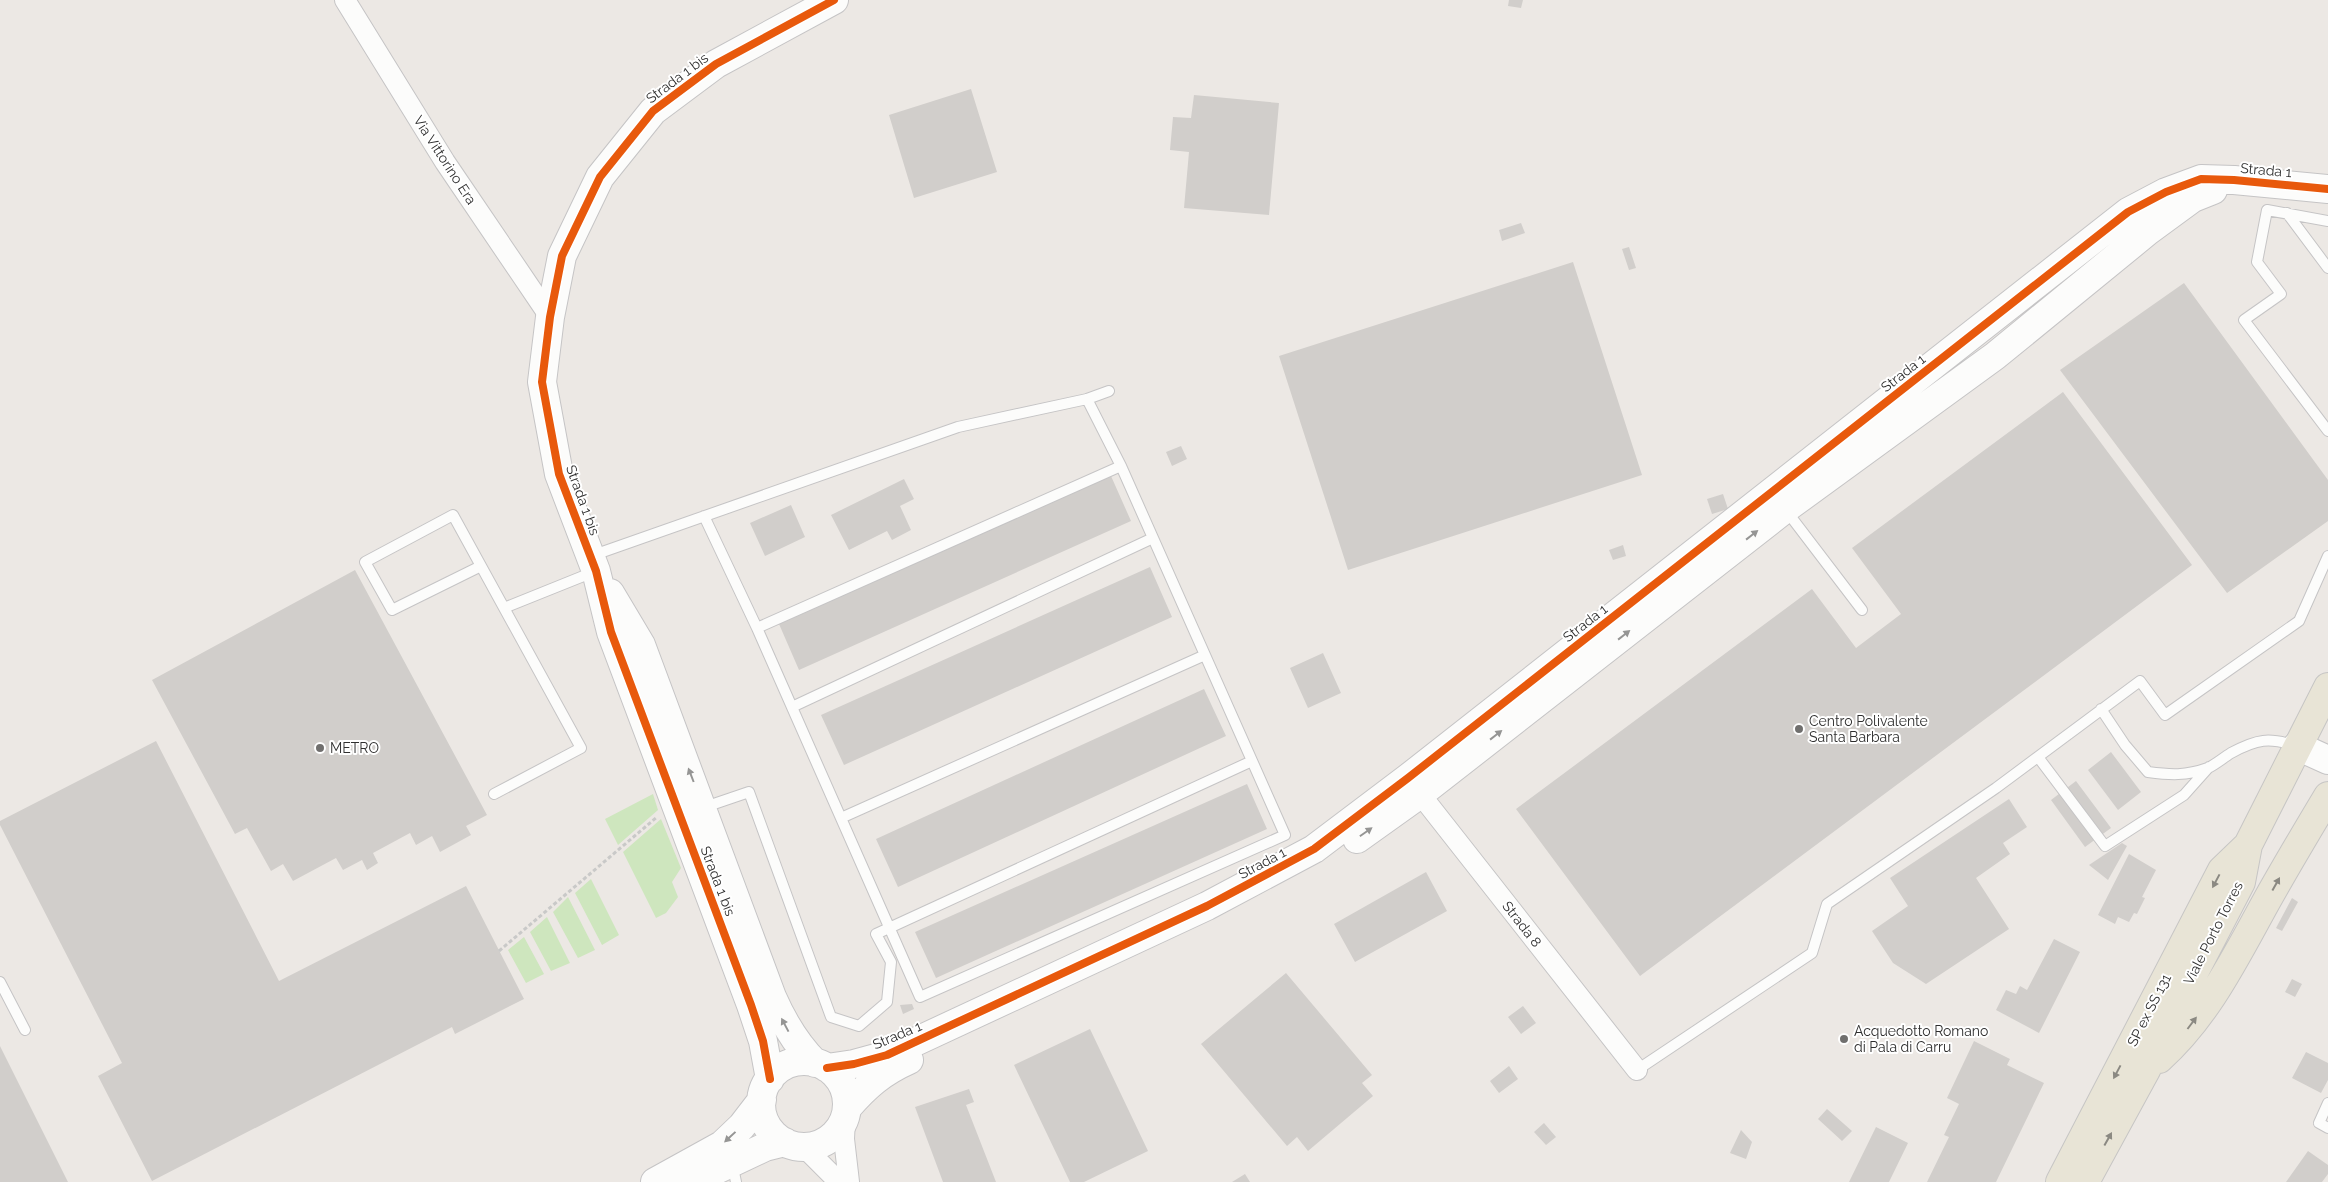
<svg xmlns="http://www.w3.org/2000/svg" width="2328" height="1182" viewBox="0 0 2328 1182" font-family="Raleway,sans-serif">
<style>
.green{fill:#cee6be}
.building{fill:#d1cecb}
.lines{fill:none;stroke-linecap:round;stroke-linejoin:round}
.lane-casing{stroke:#c5c4c5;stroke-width:12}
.street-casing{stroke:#c5c4c5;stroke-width:22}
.secondary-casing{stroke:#c5c4c5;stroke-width:30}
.primary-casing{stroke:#c6c5c4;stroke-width:30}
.path{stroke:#c9c9c8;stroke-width:3;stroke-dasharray:4 2.5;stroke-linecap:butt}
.lane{stroke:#fcfcfb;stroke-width:10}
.street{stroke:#fcfcfb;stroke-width:20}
.secondary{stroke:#fcfcfb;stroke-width:28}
.primary{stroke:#e8e4d6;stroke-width:28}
.cycleway-casing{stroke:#fff;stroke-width:11}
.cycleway{stroke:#e8590c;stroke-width:8}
.oneway{fill:#959594}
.oneway2{fill:#8b8982}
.poi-dot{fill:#706f6e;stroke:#fff;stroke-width:2}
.labels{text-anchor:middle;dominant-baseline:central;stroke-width:4;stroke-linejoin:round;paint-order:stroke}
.street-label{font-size:14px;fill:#2e2e2e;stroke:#fff}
.poi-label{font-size:14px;fill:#2e2e2e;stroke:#fff;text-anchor:start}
</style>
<rect width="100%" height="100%" fill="#ece8e4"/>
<!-- green -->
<path class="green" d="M653,794l5,16 -40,35 -13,-26z
M661,819l20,49 -9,14 6,15 -12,16 -10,5 -33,-66z
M591,879l28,56 -17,10 -27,-52z
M568,897l27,53 -17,8 -25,-46z
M547,917l23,46 -19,8 -21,-39z
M524,937l20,37 -18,9 -18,-33z"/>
<!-- building -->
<path class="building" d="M1509,0h14l-2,8 -13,-2z
M971,89l26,83 -83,26 -25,-83z
M1194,95l85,8 -10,112 -85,-7 5,-56 -19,-2 3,-33 18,1z
M1521,223l4,10 -23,8 -3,-11z
M1629,247l7,21 -7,2 -7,-21z
M1573,262l69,213 -294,95 -69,-214z
M2184,283l144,197v41l-101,72 -167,-223z
M2063,392l129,173 -552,411 -124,-167 296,-220 44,59 45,-34 -49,-66z
M1181,446l6,13 -15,7 -6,-14z
M1111,476l20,45 -332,149 -20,-46z
M904,479l10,20 -14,7 11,24 -19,10 -5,-9 -38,19 -18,-35z
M1723,494l5,15 -16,5 -5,-15z
M791,505l14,32 -40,19 -15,-33z
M1623,545l3,11 -13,4 -4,-10z
M1150,567l22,50 -328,148 -23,-50z
M355,570l132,245 -21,11 5,9 -31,17 -8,-16 -16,9 -6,-12 -37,20 5,10 -11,7 -5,-10 -19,10 -7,-12 -43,23 -10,-17 -12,7 -24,-43 -12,6 -83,-154z
M1323,653l18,40 -33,15 -18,-40z
M1204,689l22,47 -328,151 -22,-48z
M156,741l123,240 187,-95 58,113 -69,35 -3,-7 -300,154 -54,-105 24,-13 -122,-238v-4z
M2111,752l30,40 -23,18 -30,-40z
M2076,781l35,47 -26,19 -34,-47z
M1247,784l20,45 -331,149 -21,-46z
M2009,799l18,28 -24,16 7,11 -34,24 33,51 -83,55 -33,-21 -21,-32 36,-25 -18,-28z
M2122,843l5,3 -19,34 -19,-15z
M2129,854l27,16 -14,27 3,1 -8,16 -3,-1 -5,9 -11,-5 -3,7 -17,-9z
M1426,872l21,39 -92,51 -21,-38z
M2292,898l6,4 -16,29 -6,-3z
M2054,939l26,13 -41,81 -43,-23 10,-20 10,4 4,-8 7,4z
M1286,973l86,102 -10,8 11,13 -65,55 -11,-14 -10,9 -86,-102z
M2292,979l10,5 -7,13 -10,-5z
M912,1004l2,5 -11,5 -3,-9z
M1523,1006l13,17 -15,11 -13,-17z
M1090,1029l58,122 -64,31h-14l-56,-117z
M1974,1041l36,18 -3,6 37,18 -48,99h-69l22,-45 -5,-2 15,-31 -12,-6z
M0,1046l68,136h-68z
M2306,1052l22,11v17l-7,13 -29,-15z
M1509,1066l9,13 -19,14 -9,-12z
M969,1089l5,13 -8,3 30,77h-53l-28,-75z
M1827,1109l25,22 -10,10 -24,-22z
M1544,1123l12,14 -10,8 -12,-13z
M1876,1127l32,16 -19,39h-40z
M1741,1130l11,12 -6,17 -16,-6z
M2308,1151l20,14v9l-6,8h-36z
M1245,1174l5,8h-18z"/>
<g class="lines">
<defs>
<path id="lane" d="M2287,213l41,55
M2328,221l-61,-11 -10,52 24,32 -37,26 84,111
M1087,399l34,67 164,369 -365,162 -163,-369 364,-162
M1785,509l77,101
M704,516l53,112
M591,556l367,-129 129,-28 22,-8
M481,566l-89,44 -27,-48 88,-47 128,233 -87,46
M504,608l92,-37
M792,707l361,-169
M2101,709l24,36 23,27c22,3 38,4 60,-4 8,-4 15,-10 23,-15 26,-14 38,-16 65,-7
M2038,757l67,89 79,-51 25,-28
M702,808l47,-16 82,225 28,9 28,-24 4,-40 -15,-28 376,-173
M841,818l364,-163
M0,982l25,48
M1637,1070l175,-117 15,-49 169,-116 144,-107 25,34 134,-94 29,-65
M2328,1103l-9,20 9,5
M732,1163l4,19"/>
<path id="street" d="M345,0l100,162 105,155
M1413,785l224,285
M845,1118l-1,21 5,43
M804,1147l35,35"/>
<path id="secondary" d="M610,593l31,52 131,352c11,25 23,46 43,66
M2297,746l31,14
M1357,839l63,-45 365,-285 210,-153 153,-125 45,-33 20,-8
M761 1104a43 43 0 1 1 86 0a43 43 0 1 1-86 0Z
M827,1068l27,-4 33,-9 320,-149 107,-57 94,-71 720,-566 38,-20 35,-13 33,1 94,9
M770,1079l-7,-38 -12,-36 -140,-373 -15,-61 -37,-97 -17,-92 8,-65 12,-61 38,-79 53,-66 63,-47 118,-64
M847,1108c19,-22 35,-36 62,-48
M693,1181l72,-34 20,-5
M655,1182l67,-37 20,-19 20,-26"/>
<path id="primary" d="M2159,1059c48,-43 76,-101 107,-157 20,-36 41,-71 62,-106
M2060,1182l162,-312 26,-25
M2085,1182l61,-112 27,-57 68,-131 7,-37 80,-158"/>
</defs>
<!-- lane casing -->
<use href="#lane" class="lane-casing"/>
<!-- street casing -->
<use href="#street" class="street-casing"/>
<!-- secondary casing -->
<use href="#secondary" class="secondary-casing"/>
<!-- primary casing -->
<use href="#primary" class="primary-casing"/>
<!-- path -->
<path class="path" d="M499,951l158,-134"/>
<!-- lane -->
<use href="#lane" class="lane"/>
<!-- street -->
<use href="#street" class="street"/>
<!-- secondary -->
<use href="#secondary" class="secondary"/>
<!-- primary -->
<use href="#primary" class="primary"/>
<defs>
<path id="cycleway" d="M827,1068l27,-4 33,-9 320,-149 107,-57 94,-71 720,-566 38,-20 35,-13 33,1 94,9
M770,1079l-7,-38 -12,-36 -140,-373 -15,-61 -37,-97 -17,-92 8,-65 12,-61 38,-79 53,-66 63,-47 118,-64"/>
</defs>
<!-- cycleway casing -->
<use href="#cycleway" class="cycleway-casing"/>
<!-- cycleway -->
<use href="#cycleway" class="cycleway"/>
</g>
<!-- one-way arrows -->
<defs><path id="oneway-solid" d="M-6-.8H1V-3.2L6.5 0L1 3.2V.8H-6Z" transform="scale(1.25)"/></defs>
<g class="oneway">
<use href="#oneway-solid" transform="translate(1752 535) rotate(-38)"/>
<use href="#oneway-solid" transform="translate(1624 635) rotate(-38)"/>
<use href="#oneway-solid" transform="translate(1496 735) rotate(-38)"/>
<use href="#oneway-solid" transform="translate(691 775) rotate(-111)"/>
<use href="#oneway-solid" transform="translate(1366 832) rotate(-35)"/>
<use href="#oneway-solid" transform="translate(785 1025) rotate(-118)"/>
<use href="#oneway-solid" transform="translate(730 1137) rotate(137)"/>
</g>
<g class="oneway2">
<use href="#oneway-solid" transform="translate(2216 881) rotate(118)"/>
<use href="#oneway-solid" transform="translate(2276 884) rotate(-61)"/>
<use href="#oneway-solid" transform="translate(2192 1023) rotate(-53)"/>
<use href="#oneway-solid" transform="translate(2117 1072) rotate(118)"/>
<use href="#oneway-solid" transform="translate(2108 1139) rotate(-61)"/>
</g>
<!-- markers -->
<g class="poi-dot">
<circle cx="1799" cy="729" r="5"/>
<circle cx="320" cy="748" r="5"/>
<circle cx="1844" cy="1039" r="5"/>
</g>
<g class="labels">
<!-- street labels -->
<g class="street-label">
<text transform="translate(677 78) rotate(-37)">Strada 1 bis</text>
<text transform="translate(445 160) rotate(57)">Via Vittorino Era</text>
<text transform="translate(2266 170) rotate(5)">Strada 1</text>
<text transform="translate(1903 373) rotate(-38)">Strada 1</text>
<text transform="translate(583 500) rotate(70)">Strada 1 bis</text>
<text transform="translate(1585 623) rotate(-38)">Strada 1</text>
<text transform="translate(1262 863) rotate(-28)">Strada 1</text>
<text transform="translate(718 881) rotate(69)">Strada 1 bis</text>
<text transform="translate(1522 924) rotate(52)">Strada 8</text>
<text transform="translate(2213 933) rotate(-63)">Viale Porto Torres</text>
<text transform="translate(2149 1010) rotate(-63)">SP ex SS 131</text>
<text transform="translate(897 1035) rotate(-23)">Strada 1</text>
</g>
<!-- poi labels -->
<g class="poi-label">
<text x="1809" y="721">Centro Polivalente<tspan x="1809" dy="16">Santa Barbara</tspan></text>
<text x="330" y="748">METRO</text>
<text x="1854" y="1031">Acquedotto Romano<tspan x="1854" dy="16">di Pala di Carru</tspan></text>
</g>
</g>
</svg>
